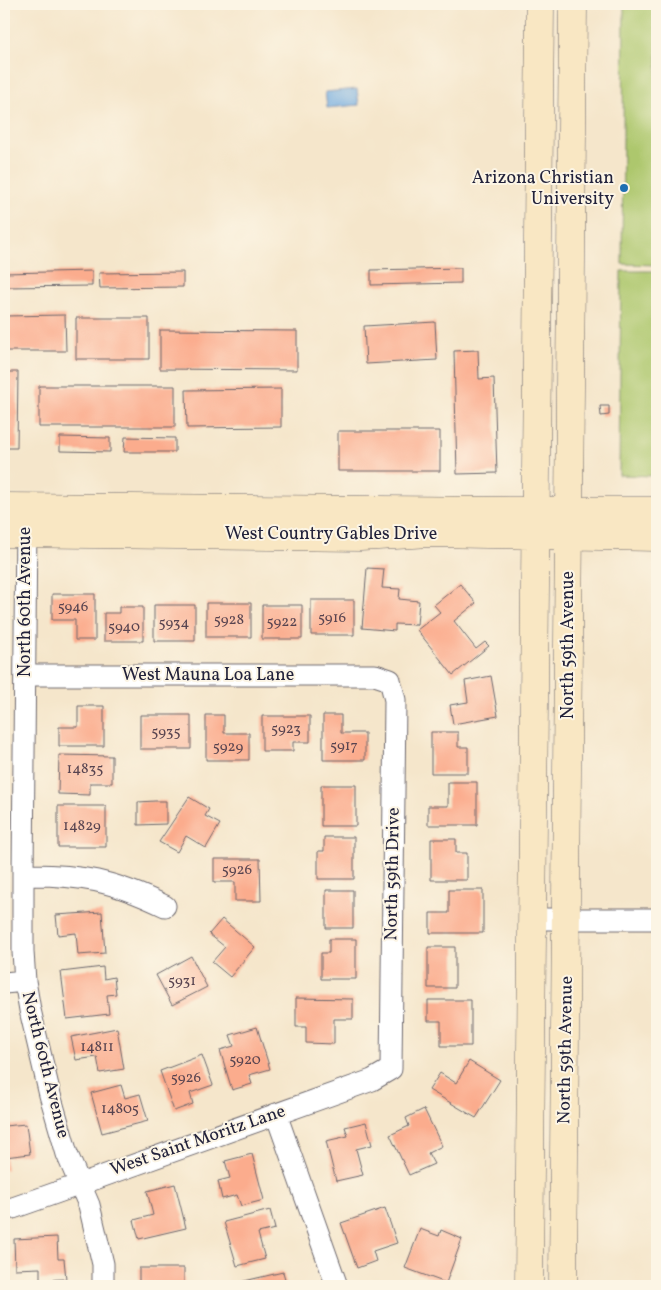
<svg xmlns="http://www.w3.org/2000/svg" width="661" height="1290" viewBox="0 0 661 1290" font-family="Vollkorn,serif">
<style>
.green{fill:#adc76d;stroke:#687454}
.water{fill:#70aae0;stroke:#49668e}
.building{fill:#fbac8d}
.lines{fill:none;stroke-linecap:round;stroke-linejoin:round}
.street-casing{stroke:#6c676d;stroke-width:23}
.secondary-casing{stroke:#6c676d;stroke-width:29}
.street{stroke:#fff;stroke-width:21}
.secondary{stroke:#f9e7c3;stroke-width:28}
.poi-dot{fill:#1f6fb2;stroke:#fcf5e5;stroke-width:2}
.labels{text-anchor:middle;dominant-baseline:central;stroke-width:4;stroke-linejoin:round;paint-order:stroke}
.number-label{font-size:15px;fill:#584450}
.poi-label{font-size:18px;fill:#22223b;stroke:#fcf5e5;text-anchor:end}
.street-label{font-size:18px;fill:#22223b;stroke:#fcf5e5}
</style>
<rect width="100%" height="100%" fill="#fcf5e5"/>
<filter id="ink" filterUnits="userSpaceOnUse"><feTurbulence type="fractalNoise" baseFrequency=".02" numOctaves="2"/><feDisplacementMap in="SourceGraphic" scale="10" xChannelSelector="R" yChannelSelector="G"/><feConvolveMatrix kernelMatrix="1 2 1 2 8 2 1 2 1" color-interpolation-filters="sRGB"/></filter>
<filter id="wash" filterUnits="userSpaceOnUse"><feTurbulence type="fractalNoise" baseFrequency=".0096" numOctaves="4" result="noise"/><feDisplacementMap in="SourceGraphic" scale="20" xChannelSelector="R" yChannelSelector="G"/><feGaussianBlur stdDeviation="1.12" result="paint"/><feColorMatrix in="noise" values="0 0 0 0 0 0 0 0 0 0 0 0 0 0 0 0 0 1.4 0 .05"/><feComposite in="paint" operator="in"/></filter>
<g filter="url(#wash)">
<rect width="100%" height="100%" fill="#f5e6cb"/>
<!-- green -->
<path class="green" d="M624,4h33v261l-35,-1z
M621,271h36v205l-38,-1z"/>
<!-- water -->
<path class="water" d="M357,89l2,16 -32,3 -2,-16z"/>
<g id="blocks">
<!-- building -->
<path class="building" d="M461,268v15l-90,2v-15z
M92,271v15l-88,1v-14z
M183,272v15l-83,1 -1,-15z
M65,315l1,36h-62v-35z
M76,318h73v41h-73z
M435,322l2,38 -71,4 -2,-38z
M160,330l137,1v39l-137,-1z
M478,350l1,29 15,-1 3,95 -40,1 -3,-123z
M4,372h14l-1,76h-13z
M39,386h136v41h-136z
M281,389v38l-94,1 -1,-38z
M600,406h9v9l-8,1z
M338,431h102v40h-102z
M60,437l50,1v14l-50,-1z
M125,437l50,1v14h-51z
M367,568l17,1 -2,19 18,1 -1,10 20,2 -2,24 -22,-1v7l-33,-3z
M460,584l16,19 -22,18 22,28 9,-7 4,4 -36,29 -36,-45 23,-18 -6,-7z
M52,594h43v46h-20v-20h-23z
M311,600h43v35h-43z
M206,603h45v34h-45z
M154,605h41v36h-41z
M262,605h40v34h-40z
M119,607h24v34h-39v-28h15z
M491,676l7,40 -45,8 -3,-19 18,-3 -3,-21z
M78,706h26v40h-45v-19h19z
M140,715h51v34h-51z
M206,715h18v18h25v27h-43z
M323,715h18v18h24v27h-42z
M262,716h48v26h-17v9h-31z
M431,732h27v15h10v26h-37z
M59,755l53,1v27h-22v12l-32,-1z
M448,782h29v43h-49v-19h20z
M321,785h35v41h-35z
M189,797l20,12 -4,7 15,8 -14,24 -20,-12 -9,16 -18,-10z
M155,801h11v23l-28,1v-23z
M58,806h48v41h-48z
M324,837h30v42h-36v-28h6z
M431,839h25v14h11v27h-36z
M214,859h46l1,42h-26v-19h-21z
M326,890h27v38h-27z
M449,890h34v43h-53v-20h19z
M102,912l3,41 -27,2 -2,-22 -18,2 -2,-20z
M222,919l33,28 -25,30 -18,-15 13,-15 -16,-13z
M329,939h27v40h-35v-26h8z
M428,947h27v41h-27z
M191,956l16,31 -35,18 -16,-30z
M103,967l1,12 10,-2 2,17 -9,1 2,19 -42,5 -6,-47z
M296,998l57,1v20h-19v25l-28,-1v-16h-10z
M428,1000h43v46h-30v-25h-13z
M257,1027l13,42 -21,6 3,9 -20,6 -12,-40 14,-4 -4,-11z
M117,1028l7,41 -24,4 -3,-16 -21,3 -5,-23z
M202,1055l11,30 -23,8 3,11 -19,7 -14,-40z
M469,1061l31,19 -24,38 -47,-28 11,-17 16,10z
M121,1085l4,13 15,-4 8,27 -46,12 -11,-40z
M424,1109l18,37 -14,7 6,11 -25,11 -19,-40 19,-9 -3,-8z
M366,1122l6,23 -16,4 7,26 -27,6 -10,-40 22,-5 -3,-9z
M26,1124l4,30 -25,3 2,13h-3v-44z
M252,1154l12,46 -23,6 -4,-11 -15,4 -4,-18 12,-3 -5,-17z
M175,1184l11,44 -47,11 -5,-19 19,-5 -6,-24z
M385,1208l12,35 -24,8 3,10 -19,7 -16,-45z
M270,1210l5,19 -17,4 7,26 -28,7 -13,-44z
M420,1229l19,7 2,-6 21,9 -16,44 -41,-15z
M57,1237l1,22h6l2,20 -26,1v-12l-25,1 -1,-30z
M139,1268h45v18h-45z
M283,1272l4,14h-46l-1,-4z"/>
</g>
</g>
<g filter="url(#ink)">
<use href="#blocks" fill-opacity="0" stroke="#6c676d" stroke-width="1"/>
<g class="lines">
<defs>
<path id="street" d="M26,518l-3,357v77l2,29 5,29 20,85 17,59 22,51 14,59v22
M23,875c58,-1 90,6 142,31
M532,919h125
M4,983l21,-2
M276,1114l61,172
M4,1209l9,-1 37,-13 322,-115 19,-11 4,-369 -5,-20 -15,-5h-350"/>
<path id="secondary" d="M4,507l514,4h139
M4,533l356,4 70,-4 227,4
M529,1286l11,-1282
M563,1286c5,-427 5,-855 10,-1282"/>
</defs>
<!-- street casing -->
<use href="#street" class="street-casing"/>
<!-- secondary casing -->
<use href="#secondary" class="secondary-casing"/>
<!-- street -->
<use href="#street" class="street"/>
<!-- secondary -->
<use href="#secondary" class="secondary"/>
</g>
</g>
<!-- markers -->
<circle class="poi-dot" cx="624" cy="188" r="5"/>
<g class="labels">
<!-- number labels -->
<g class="number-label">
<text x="73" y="607">5946</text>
<text x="332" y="618">5916</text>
<text x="229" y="620">5928</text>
<text x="282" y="622">5922</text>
<text x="174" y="623">5934</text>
<text x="124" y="627">5940</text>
<text x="286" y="729">5923</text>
<text x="166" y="732">5935</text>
<text x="344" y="746">5917</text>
<text x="228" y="747">5929</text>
<text x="85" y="769">14835</text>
<text x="82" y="826">14829</text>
<text x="237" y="870">5926</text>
<text x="182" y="981">5931</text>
<text x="97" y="1047">14811</text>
<text x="245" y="1060">5920</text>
<text x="186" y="1078">5926</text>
<text x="120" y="1109">14805</text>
</g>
<!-- poi labels -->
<g class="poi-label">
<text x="614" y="178">Arizona Christian<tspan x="614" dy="21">University</tspan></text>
</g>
<!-- street labels -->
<g class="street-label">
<text x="331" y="534">West Country Gables Drive</text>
<text transform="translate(25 602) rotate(-90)">North 60th Avenue</text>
<text transform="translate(568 645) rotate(-90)">North 59th Avenue</text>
<text x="208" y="675">West Mauna Loa Lane</text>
<text transform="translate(393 874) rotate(-89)">North 59th Drive</text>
<text transform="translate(566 1050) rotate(-89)">North 59th Avenue</text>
<text transform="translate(45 1065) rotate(76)">North 60th Avenue</text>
<text transform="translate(198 1141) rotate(-19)">West Saint Moritz Lane</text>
</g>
</g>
<!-- margin -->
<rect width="661" height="1290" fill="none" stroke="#fcf5e5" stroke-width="20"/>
</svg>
